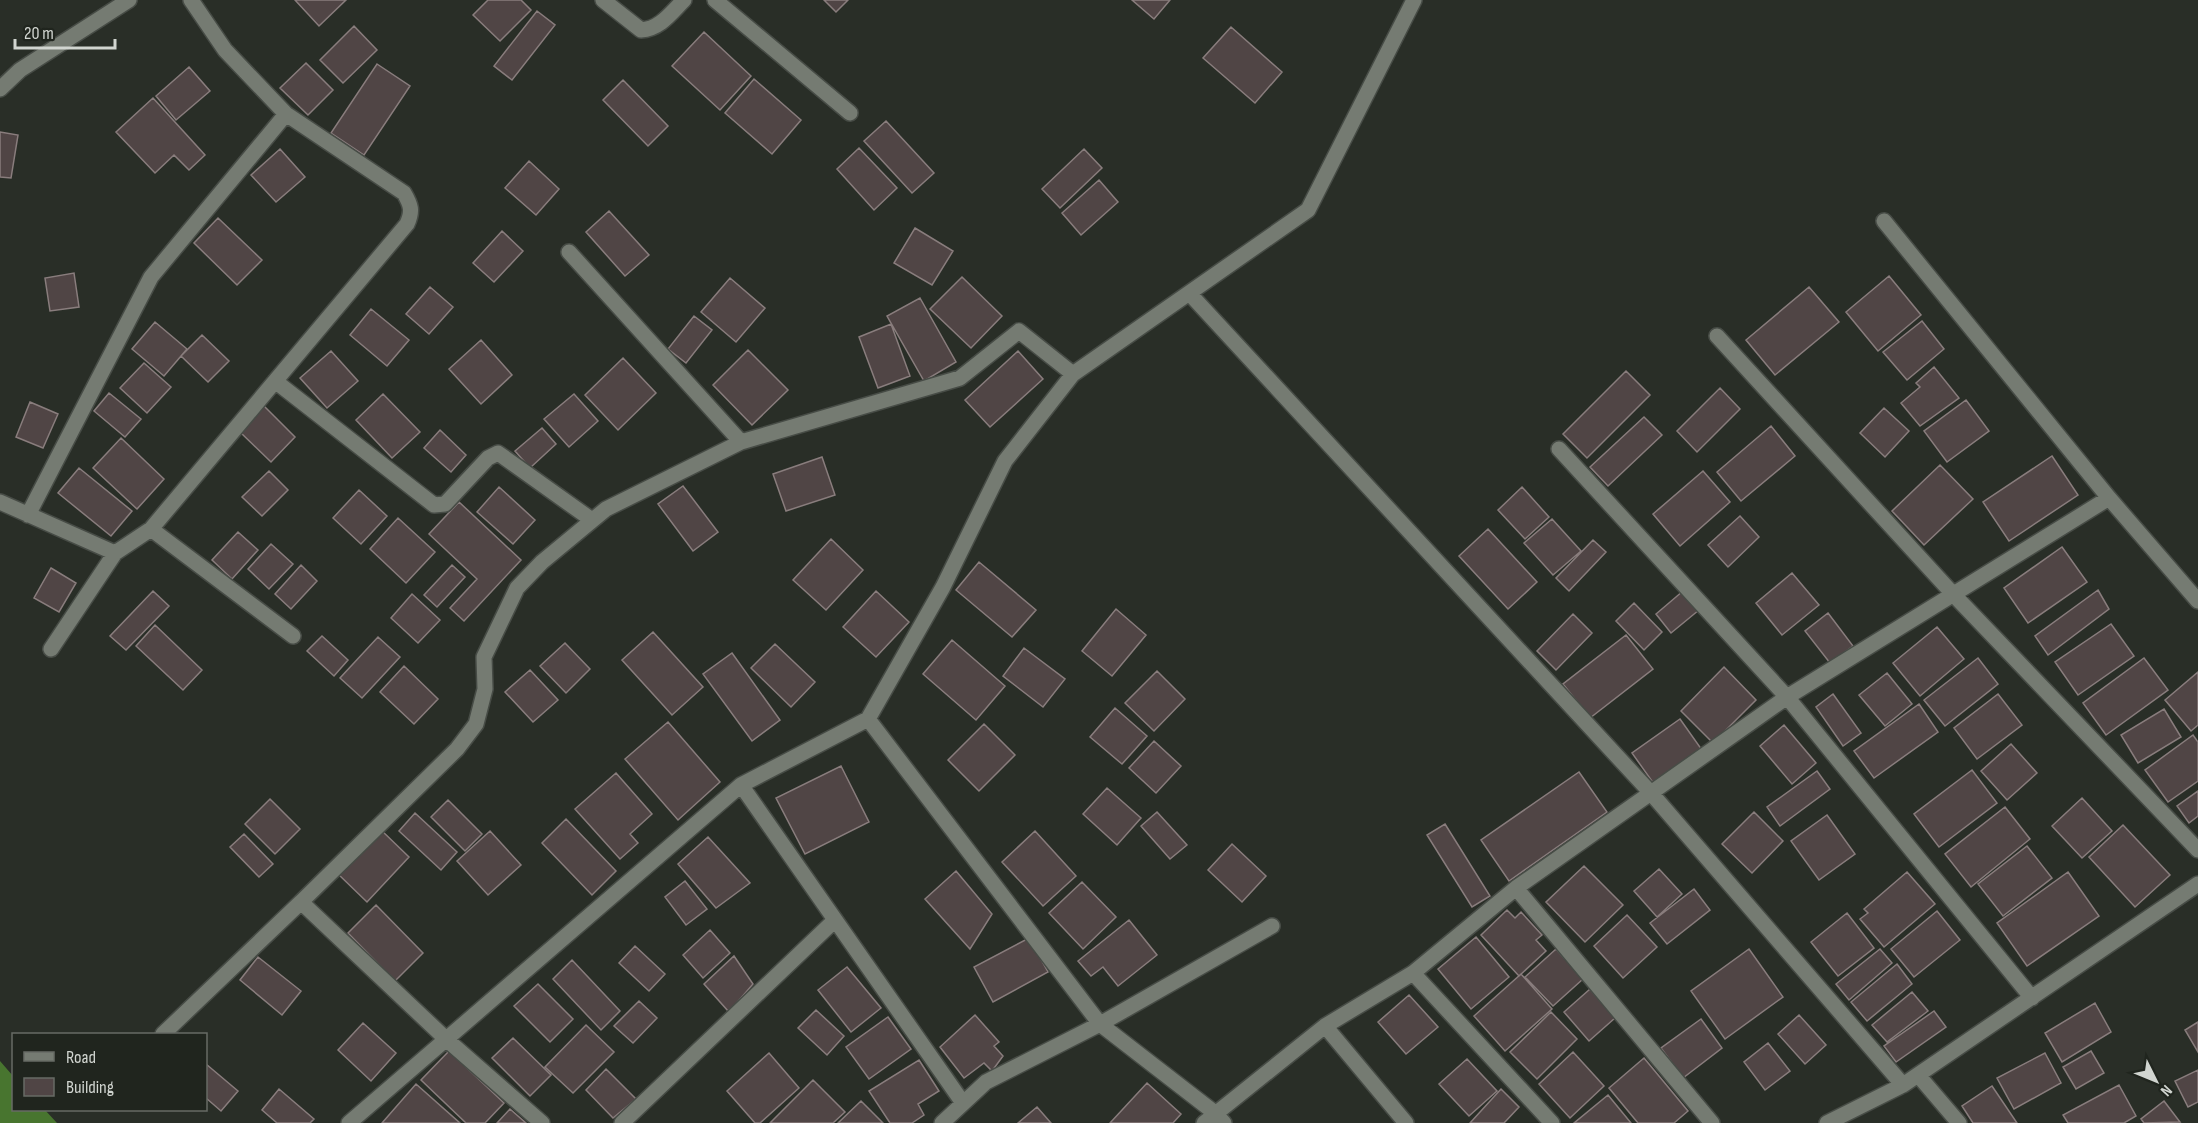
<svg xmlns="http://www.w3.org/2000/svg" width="2198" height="1123" viewBox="0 0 2198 1123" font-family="'Sofia Sans Condensed',sans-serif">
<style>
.forest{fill:#48752f}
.building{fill:#504545;stroke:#897d7d;stroke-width:1.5}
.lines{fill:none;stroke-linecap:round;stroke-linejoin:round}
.street-casing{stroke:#474c46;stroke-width:18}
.street{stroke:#757b72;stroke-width:15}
</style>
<rect width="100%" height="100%" fill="#292e27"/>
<!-- forest -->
<path class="forest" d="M0,1061l13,15 1,34h31l12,13h-57z"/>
<!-- building -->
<path class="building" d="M295,0h51l-27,26z
M488,0h33l10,10 -31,31 -27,-26z
M824,0h24l-12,12z
M1132,0h38l-16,19z
M537,11l18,14 -43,55 -18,-14z
M354,26l23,24 -34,33 -23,-23z
M1231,27l51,45 -27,31 -52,-45z
M704,32l47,44 -31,34 -48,-44z
M306,63l27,27 -25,25 -28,-27z
M377,64l33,22 -46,69 -33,-22z
M189,67l21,24 -34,29 -20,-24z
M754,79l47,41 -29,34 -47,-41z
M623,80l45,46 -20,20 -45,-46z
M153,98l52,57 -16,15 -15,-15 -19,18 -39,-41z
M886,121l48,52 -22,20 -48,-52z
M0,132l18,3 -7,43 -11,-1z
M859,148l38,40 -23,22 -37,-41z
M280,149l25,28 -29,25 -25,-27z
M1084,149l18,19 -42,40 -18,-19z
M529,161l30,28 -23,26 -31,-27z
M1099,180l19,22 -37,33 -19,-22z
M609,211l40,44 -24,21 -39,-44z
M218,218l44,42 -25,25 -43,-42z
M915,228l38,23 -21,34 -38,-22z
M502,231l21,20 -29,31 -21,-19z
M74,273l5,34 -29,4 -5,-33z
M1889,276l32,39 -43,36 -32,-39z
M962,277l40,39 -31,32 -41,-39z
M730,278l35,30 -29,34 -35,-30z
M430,287l23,20 -24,27 -23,-20z
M1809,287l30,35 -64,53 -29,-35z
M920,298l36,64 -32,19 -37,-65z
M371,309l38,31 -22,26 -37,-31z
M694,316l18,14 -26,33 -18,-14z
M1922,321l22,28 -37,31 -24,-28z
M155,322l32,27 -23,27 -32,-27z
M891,324l19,52 -32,12 -19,-51z
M202,335l27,26 -21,21 -27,-26z
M481,340l31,35 -31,29 -32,-35z
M748,350l40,40 -36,35 -39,-40z
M331,351l27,30 -31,27 -27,-30z
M1018,351l25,28 -53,48 -25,-27z
M623,358l33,35 -38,37 -33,-35z
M144,363l27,24 -24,26 -27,-25z
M1934,367l25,31 -39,28 -19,-23 19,-16 -4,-4z
M1626,371l24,24 -63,63 -24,-24z
M1720,388l20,21 -43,43 -20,-21z
M109,393l32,26 -16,18 -31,-26z
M383,394l37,38 -28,26 -36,-38z
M574,394l24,27 -29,26 -25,-28z
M1966,400l23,31 -42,31 -23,-31z
M30,402l28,12 -15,34 -27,-11z
M264,406l31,31 -24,25 -31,-30z
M1884,408l25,23 -24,26 -25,-24z
M1644,417l18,18 -54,51 -18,-19z
M1771,426l24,30 -54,45 -24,-29z
M542,428l14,16 -26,24 -15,-17z
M440,430l26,25 -15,17 -27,-24z
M121,438l43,41 -27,30 -44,-41z
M2052,456l26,39 -69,46 -26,-39z
M822,457l13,38 -49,16 -13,-37z
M1940,465l33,34 -49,46 -32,-34z
M79,468l53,43 -21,25 -53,-43z
M269,471l19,19 -26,26 -20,-19z
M1703,471l27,31 -50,44 -27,-32z
M683,486l35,46 -25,19 -35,-47z
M499,487l36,33 -22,24 -36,-32z
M1522,487l27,30 -24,22 -27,-29z
M359,490l28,26 -26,28 -28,-26z
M459,502l62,58 -57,61 -14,-13 27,-29 -48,-45z
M1740,516l19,21 -31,30 -20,-22z
M398,518l37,34 -29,31 -36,-34z
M1552,519l29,32 -28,24 -29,-32z
M1488,529l49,53 -29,27 -49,-53z
M238,532l20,18 -26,29 -20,-19z
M831,539l32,31 -37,40 -33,-30z
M1593,540l13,12 -37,39 -13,-13z
M271,544l22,20 -24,25 -21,-20z
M2062,547l25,35 -59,41 -24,-35z
M979,562l57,48 -24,27 -56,-47z
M301,565l16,16 -26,28 -16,-15z
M452,565l13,12 -28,30 -13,-12z
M51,568l25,15 -17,29 -25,-14z
M1792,573l27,32 -37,30 -26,-32z
M2098,590l11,19 -61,46 -13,-19z
M153,591l16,15 -43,44 -16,-14z
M876,591l33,31 -33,35 -33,-30z
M1683,591l16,19 -28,23 -15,-19z
M412,594l28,26 -22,23 -27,-25z
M1634,603l28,29 -18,18 -28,-29z
M1116,609l30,26 -34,41 -30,-25z
M1828,613l25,33 -23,17 -25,-32z
M1573,614l19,19 -36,37 -19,-19z
M2111,624l23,32 -56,39 -23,-33z
M155,625l47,45 -19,20 -47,-44z
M1937,627l27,32 -44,37 -27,-33z
M653,632l50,55 -31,28 -50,-55z
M1626,635l27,34 -63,49 -27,-34z
M322,636l26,24 -14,16 -27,-25z
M378,637l22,20 -38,41 -22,-20z
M952,640l53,46 -29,34 -53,-46z
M565,643l25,26 -24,24 -26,-27z
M775,644l40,38 -24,25 -40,-39z
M1024,648l41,31 -22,28 -40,-31z
M732,653l48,67 -28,21 -49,-67z
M1978,658l20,26 -53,42 -21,-26z
M2144,658l24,32 -62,45 -23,-32z
M404,666l34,33 -24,25 -34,-32z
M1724,667l32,33 -43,43 -32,-32z
M530,670l28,30 -25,22 -28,-30z
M1157,671l28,28 -31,32 -29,-28z
M2198,672v53l-7,6 -26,-31z
M1887,673l25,31 -27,22 -26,-31z
M1833,694l28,39 -18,13 -27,-39z
M1998,694l24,31 -45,34 -23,-31z
M1919,704l19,28 -64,46 -20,-27z
M1115,708l32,28 -25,28 -32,-27z
M2164,709l17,28 -43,26 -17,-28z
M1680,719l22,31 -48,34 -22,-31z
M668,722l52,60 -42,38 -53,-61z
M984,724l31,31 -36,36 -31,-31z
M1784,725l32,38 -24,21 -32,-38z
M2193,735l5,7v39l-30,21 -23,-32z
M1154,741l27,25 -25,27 -27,-25z
M2011,744l26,29 -30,27 -26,-29z
M841,766l28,56 -64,32 -29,-56z
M1972,770l25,33 -58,44 -25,-33z
M1817,771l13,18 -50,37 -13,-19z
M1579,772l28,40 -98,69 -28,-41z
M616,773l36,41 -22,20 8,9 -18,16 -45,-50z
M1107,788l34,30 -24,27 -34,-31z
M2198,791v25l-9,7 -12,-17z
M2082,798l30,33 -30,27 -30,-32z
M270,799l30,30 -25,25 -30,-30z
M448,800l34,34 -17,17 -34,-34z
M2005,807l25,32 -59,48 -26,-33z
M1157,812l30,33 -17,14 -29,-33z
M1754,812l29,29 -31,32 -30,-29z
M415,813l42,39 -16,18 -42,-39z
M1827,815l28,39 -36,26 -28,-39z
M566,819l50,52 -24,24 -50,-52z
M1445,824l45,72 -18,11 -45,-72z
M2123,825l47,50 -35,32 -46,-50z
M379,828l30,29 -42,45 -31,-30z
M490,831l31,34 -33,30 -31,-34z
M1035,831l41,45 -33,30 -41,-44z
M244,834l29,30 -14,13 -29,-30z
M708,837l42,46 -34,25 -38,-44z
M1232,844l34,32 -24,26 -34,-32z
M2027,846l25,32 -49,38 -25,-32z
M1584,866l39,39 -38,37 -39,-40z
M1659,869l23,25 -25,23 -23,-26z
M956,871l36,43 -22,35 -45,-50z
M1907,872l28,32 -51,43 -24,-28 8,-6 -4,-4z
M2068,872l31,44 -72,50 -30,-43z
M685,881l22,28 -21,16 -21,-28z
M1082,882l34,35 -33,32 -34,-36z
M1694,889l16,21 -43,34 -17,-21z
M376,905l47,48 -28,28 -47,-48z
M1507,910l8,8 6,-6 21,23 -6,5 10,11 -27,25 -38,-41z
M1937,911l23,29 -46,37 -23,-28z
M1847,913l27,35 -36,28 -27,-34z
M1627,915l30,32 -34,31 -29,-32z
M1129,920l28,35 -39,31 -15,-19 -12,9 -13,-15z
M710,930l20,23 -27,25 -20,-23z
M1476,937l33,40 -38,32 -33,-40z
M1029,938l19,34 -55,30 -19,-35z
M635,946l30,28 -16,17 -30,-28z
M1556,949l27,30 -30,27 -28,-29z
M1749,949l34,48 -58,42 -34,-48z
M1880,949l12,14 -43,37 -13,-16z
M734,956l19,28 -24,28 -25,-28z
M258,957l43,34 -19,24 -42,-35z
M572,960l48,51 -19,19 -48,-51z
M1897,964l15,20 -45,37 -16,-19z
M847,967l34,41 -30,24 -33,-42z
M1521,974l31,35 -47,42 -31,-35z
M538,984l35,35 -23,23 -36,-36z
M1590,989l25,29 -26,23 -25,-29z
M1912,992l16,19 -41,31 -15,-17z
M1409,995l29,32 -32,27 -28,-32z
M639,1001l18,17 -24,25 -19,-17z
M2095,1003l16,29 -49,30 -17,-29z
M816,1010l28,26 -17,19 -29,-27z
M1934,1011l12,16 -50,35 -12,-16z
M1551,1012l26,27 -40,40 -27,-27z
M975,1015l24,27 -5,4 9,10 -11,15 -8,-8 -20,15 -24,-31z
M1799,1015l27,30 -21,19 -27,-30z
M888,1017l23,32 -42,30 -23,-32z
M1701,1019l21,29 -39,30 -22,-30z
M2198,1022v30l-13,-22z
M363,1023l33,30 -25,28 -33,-31z
M586,1025l28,27 -41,41 -28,-26z
M513,1038l38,37 -21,21 -38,-38z
M1768,1043l22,28 -25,19 -21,-28z
M449,1051l55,52 -19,20h-19l-45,-43z
M2091,1051l13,22 -28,16 -13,-22z
M1573,1052l31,34 -34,32 -31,-34z
M769,1053l30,35 -39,35h-5l-28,-32z
M2045,1053l16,30 -47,26 -17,-31z
M1644,1058l44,53 -14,12h-36l-29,-35z
M1467,1059l30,32 -28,25 -30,-32z
M919,1060l20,31 -21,13 6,11 -12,8h-22l-21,-32z
M206,1064l32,27 -17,20 -15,-13z
M606,1069l30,30 -23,19 -27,-28z
M2198,1070v32l-10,5 -13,-26z
M813,1080l32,32 -12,11h-63z
M1147,1083l34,31 -8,9h-63z
M416,1084l44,39h-78z
M2119,1085l17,31 -12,7h-56l-5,-8z
M1992,1086l25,37h-44l-11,-17z
M279,1089l35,30 -4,4h-33l-15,-13z
M1501,1089l18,18 -15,16h-34z
M1608,1095l23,28h-57z
M861,1101l22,22h-45z
M2164,1101l16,21 -36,1 -3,-4z
M1037,1107l14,16h-33z
M510,1109l16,14h-29z"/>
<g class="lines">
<defs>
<path id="street" d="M603,0l38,30c19,-1 30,-17 43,-30
M715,0l135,113
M0,89l20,-19 109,-70
M1884,221l225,277
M569,252l172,190
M1190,294l461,499 252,292
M1717,336l236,258 245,256
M275,381l159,124 11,-1 43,-46 10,-5 94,67
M1559,449l228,248 245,301
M0,502l115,51
M28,515l123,-238 135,-163
M151,529l142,107
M51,649l64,-96 36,-24 256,-305c6,-13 4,-19 -3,-31l-118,-79 -61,-64 -34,-50
M868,719l75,-132 62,-126 68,-87 235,-164 106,-210
M741,785l222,318
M1413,973l139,150
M1325,1026l81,97
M163,1034l138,-132
M1918,1075l41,48
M349,1123l392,-338 127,-66 232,305 115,89 9,10
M542,1123l-96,-84 -145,-137 156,-153 19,-25 9,-35 -1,-32 33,-69 25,-26 64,-53 135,-67 219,-64 59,-47 54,43
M622,1123l213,-203
M942,1123l44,-41 114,-58 172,-98
M1204,1123l121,-97 88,-53 103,-85
M1712,1123l-196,-235 271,-191 322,-199 89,103
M1827,1123l76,-38 295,-201"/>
</defs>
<!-- street casing -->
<use href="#street" class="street-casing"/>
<!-- street -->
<use href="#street" class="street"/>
</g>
<!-- legend -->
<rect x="12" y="1033" width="195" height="78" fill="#20251e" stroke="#676b65" stroke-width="1.5"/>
<rect x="24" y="1052" width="30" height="9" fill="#757b72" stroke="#676b65" stroke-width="1.5"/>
<text x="66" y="1063" font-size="18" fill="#d1d5d0">Road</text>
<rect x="24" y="1078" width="30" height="18" fill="#504545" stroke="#676b65" stroke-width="1.5"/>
<text x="66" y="1093" font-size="18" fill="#d1d5d0">Building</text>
<!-- north arrow -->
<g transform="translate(2156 1081) rotate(133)" stroke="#20251e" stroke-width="4.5" paint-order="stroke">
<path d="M0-4.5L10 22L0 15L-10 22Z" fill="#d1d5d0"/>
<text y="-9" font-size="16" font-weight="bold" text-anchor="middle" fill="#d1d5d0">N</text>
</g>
<!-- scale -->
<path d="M15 39v9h100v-9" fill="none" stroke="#d1d5d0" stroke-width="3"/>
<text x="24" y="39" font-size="18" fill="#d1d5d0" stroke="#20251e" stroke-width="4.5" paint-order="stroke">20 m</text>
</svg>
